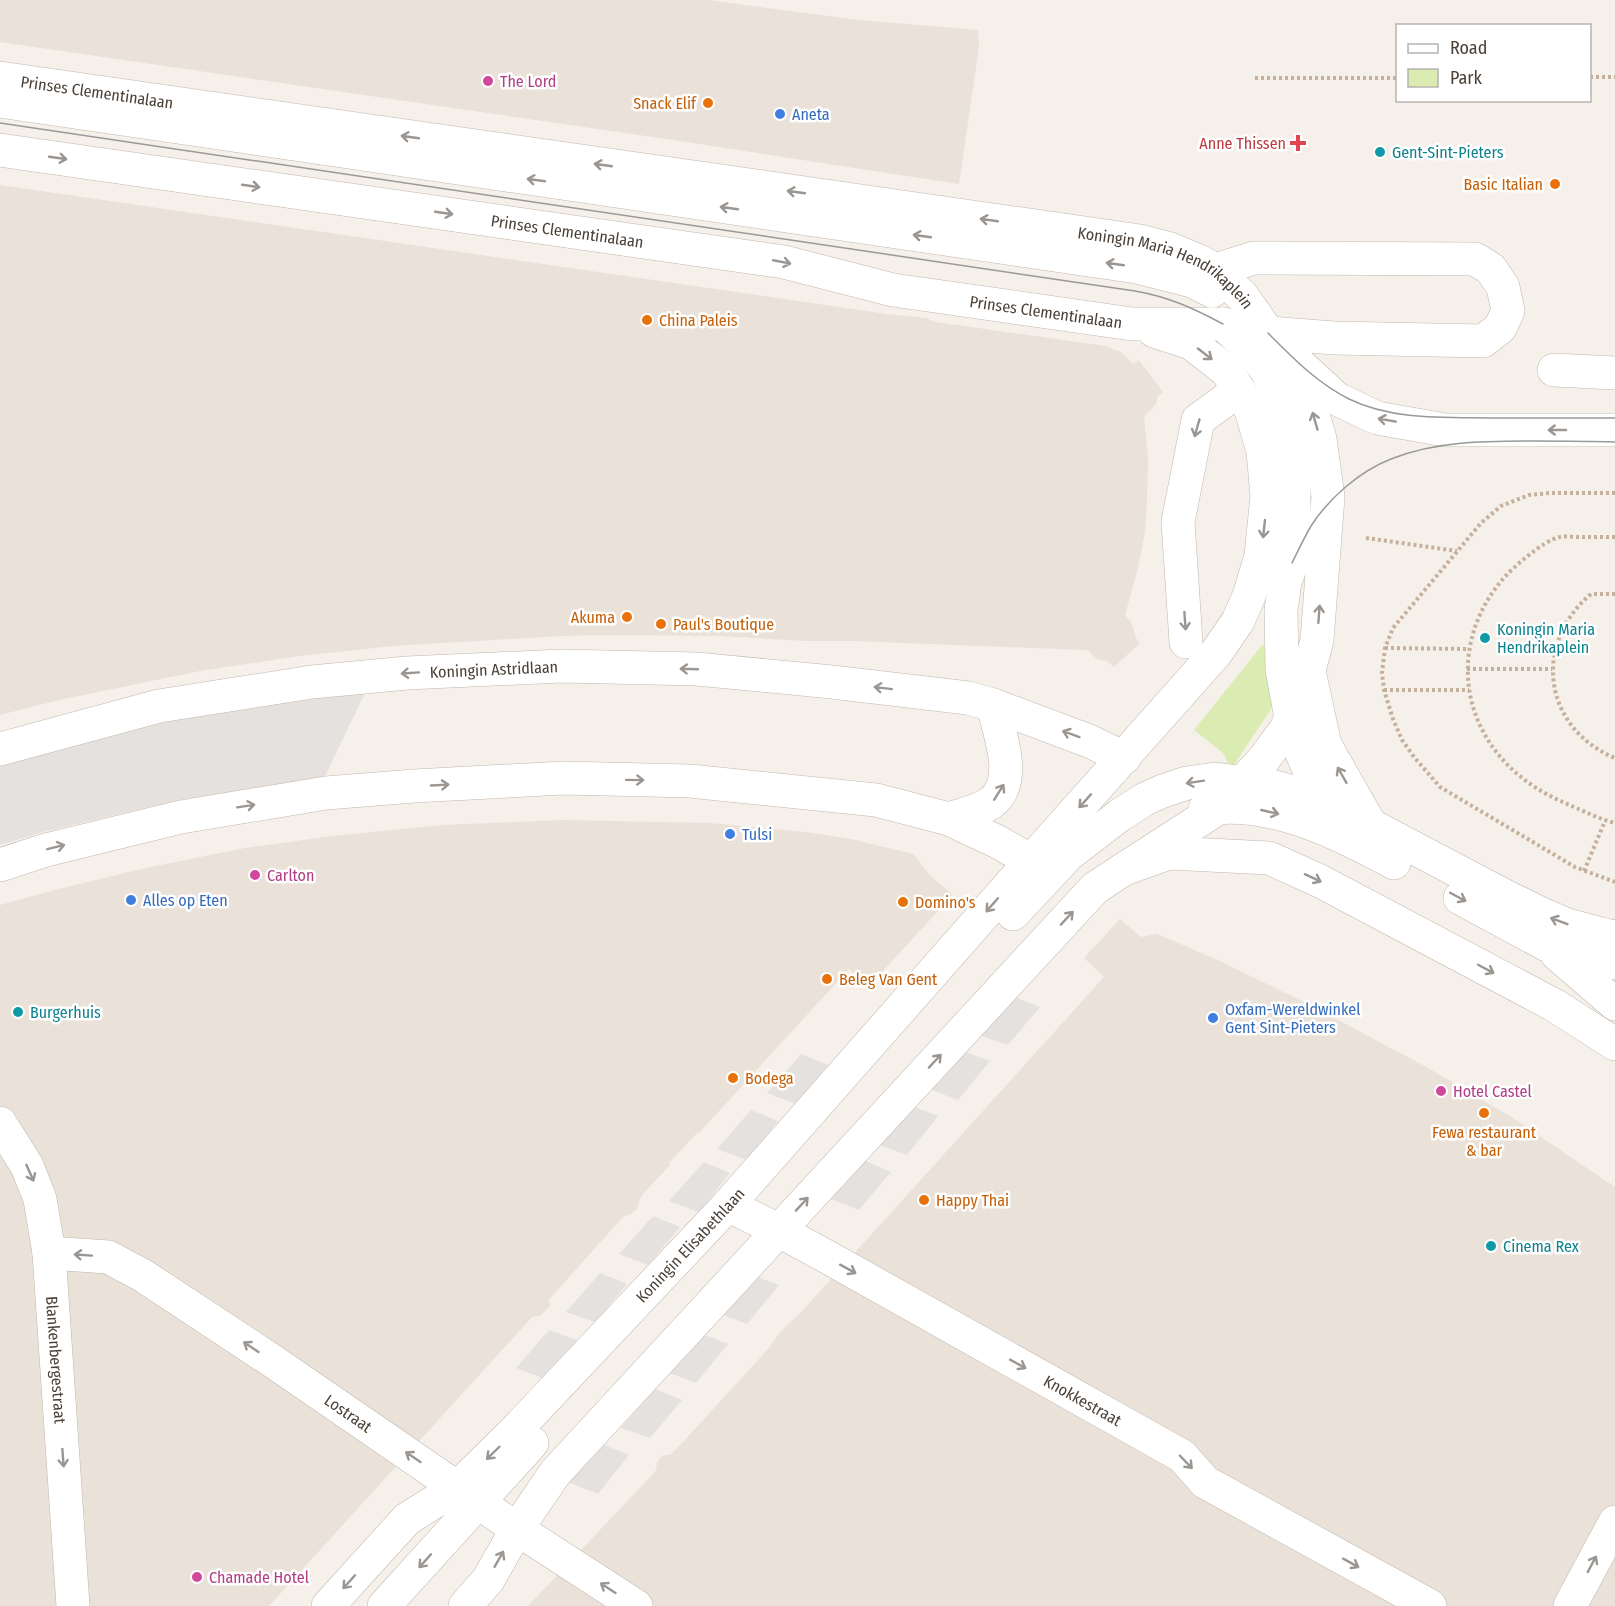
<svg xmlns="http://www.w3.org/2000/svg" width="1615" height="1606" viewBox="0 0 1615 1606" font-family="'Fira Sans Condensed',sans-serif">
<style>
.residential{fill:#eae1d8}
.green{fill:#daecb1}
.parking{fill:#e4e1df}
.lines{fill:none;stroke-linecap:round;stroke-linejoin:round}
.minor-casing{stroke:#c2b7ac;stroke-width:34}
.path{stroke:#c5b09c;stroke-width:4;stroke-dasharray:3 3;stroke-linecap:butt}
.minor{stroke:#fff;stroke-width:33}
.tram{stroke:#999;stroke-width:1.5}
.oneway{stroke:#9b9691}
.hotel-dot{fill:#d1479c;stroke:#fff;stroke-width:2}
.food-dot{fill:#e8710a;stroke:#fff;stroke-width:2}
.shop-dot{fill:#3f7fe0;stroke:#fff;stroke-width:2}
.health-dot{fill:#e0444e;stroke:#fff;stroke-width:2}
.culture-dot{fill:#0f9aa8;stroke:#fff;stroke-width:2}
.labels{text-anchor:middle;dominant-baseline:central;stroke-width:5;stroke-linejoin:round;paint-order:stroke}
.hotel-label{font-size:16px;fill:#b23c85;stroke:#fff;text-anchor:start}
.street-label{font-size:16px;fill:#4a4037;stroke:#fff}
.food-label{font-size:16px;fill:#c56008;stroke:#fff;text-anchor:start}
.shop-label{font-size:16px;fill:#366cbe;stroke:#fff;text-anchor:start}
.health-label{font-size:16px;fill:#be3a42;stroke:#fff;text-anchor:end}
.culture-label{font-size:16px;fill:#0d838f;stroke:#fff;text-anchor:start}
</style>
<rect width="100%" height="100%" fill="#f6f0ea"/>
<!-- residential -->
<path class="residential" d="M0,0h708l151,20 119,10 1,17 -20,137 -279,-43 -680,-99z
M0,185l887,129 39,4 10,4 169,24 16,6 12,12 6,-4 24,32 -6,5v5l-5,7 -8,7 4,42 -1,42 -2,31 -7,37 -13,47 6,7 5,16 4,5 -26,24 -5,-5 -12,-3 -9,-9h-4l-231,-9h-48l-85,-5 -111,-1 -47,1 -169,10 -93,10 -100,15 -141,29 -59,15z
M563,820l147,3 96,9 45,7 62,15 17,21 23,20 -85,92 -19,-18 -150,164h-2l-28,30 1,2 -28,30 -6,15 -6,4 -6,2 -71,79 -4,4 1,7 -10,10h-7l-264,290h-269v-701l55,-15 86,-21 104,-21 87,-12 110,-11z
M1120,919l21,18 16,-3 63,27 88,43 122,65 83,49 102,69v419h-1087l125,-132 3,-4 1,-7 6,-8h7l12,-12 87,-95 11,-16 24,-23 300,-332 -20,-19z"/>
<!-- green -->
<path class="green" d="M1263,644l16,53 -45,68h-5l-6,-12 -29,-23z"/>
<!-- parking -->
<path class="parking" d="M366,691l-42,87 -146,22 -135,32 -43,13v-83l153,-42z
M1013,996l27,11 -32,38 -29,-10z
M963,1051l27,10 -32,39 -29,-11z
M801,1054l27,11 -32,39 -29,-11z
M912,1106l26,10 -31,39 -30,-11z
M751,1110l27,11 -31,39 -30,-11z
M863,1160l28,12 -32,38 -29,-11z
M704,1162l26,11 -31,39 -30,-11z
M653,1216l27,11 -32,38 -29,-11z
M600,1273l27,11 -32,38 -29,-10z
M752,1275l27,10 -32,39 -29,-11z
M549,1330l28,10 -32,39 -29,-11z
M700,1333l28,11 -32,39 -29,-11z
M655,1389l27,11 -32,38 -29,-10z
M602,1444l27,11 -31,39 -30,-12z"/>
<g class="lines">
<defs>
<g id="minor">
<path id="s1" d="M0,78l1140,163 30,8 29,12 16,9 28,27 48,68 17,33 12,41 8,58 -11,143 -8,31 -10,29 -13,29 -22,30 -44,48 -96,62"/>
<path d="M0,101l1137,166 55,14 20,10"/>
<path id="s2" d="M0,150l784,112 109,28 239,34h91l45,9 66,5 149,3 17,-13 8,-17 -5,-24 -12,-18 -16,-10 -221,-1 -39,12"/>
<path d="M1223,324l29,27 15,20 16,36 7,30 4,43v52l-2,31 -7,19 -4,28 1,59 9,49 10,33 9,21 15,29 8,10"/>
<path d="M1297,362l40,37 40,19 68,12h170"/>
<path d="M1554,370l61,3"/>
<path d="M1186,642l-8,-120 20,-102 41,-30"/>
<path d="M1309,671l16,74 46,81"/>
<path id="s3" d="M0,749l159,-43 153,-24 95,-9 155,-7 135,3 135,13 136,16 25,7 96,36 35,17"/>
<path d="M1205,809c66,-10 132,23 189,54"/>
<path d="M949,819c14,-5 31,-8 43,-17 27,-22 7,-69 1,-97"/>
<path d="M0,865l46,-15 135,-33 145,-24 88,-7 150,-8 126,3 186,19 73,19 49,23 33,19"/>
<path d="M1460,898l87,47 41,14 27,4"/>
<path d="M1013,914l55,-59 52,-40 25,-16 18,-8 24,-8 28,-4 56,7 54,15 182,96 39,19 21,9 34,9 14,3"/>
<path d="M1557,954l58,50"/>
<path id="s4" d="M0,1123l27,43 13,33 9,54 24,353"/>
<path id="s5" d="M728,1205l50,25 53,29 351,197 23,26 225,124"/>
<path id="s6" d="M49,1253l59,4 34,18 129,85 246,169 119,77"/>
<path id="s7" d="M328,1606l79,-87 51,-32 57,-56 213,-226 303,-344 185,-208 22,-32 11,-25 12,-40 6,-60 -4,-45 -12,-41 -24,-39 -36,-28 -37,-12"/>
<path d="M384,1606l148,-163"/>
<path d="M465,1606l23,-26 29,-51 38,-56 540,-585 29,-19 45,-16 100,5 51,23 234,124 61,39"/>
<path d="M1570,1606l45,-84"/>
</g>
</defs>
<!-- minor casing -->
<use href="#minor" class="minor-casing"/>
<!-- path -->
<path class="path" d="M1590,77h25
M1255,78h143
M1615,493h-65l-21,2 -28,11 -20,17 -88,105 -8,20 -3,25 2,17 9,29 9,21 12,17 26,30 135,80 40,15
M1615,537c-12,0 -24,0 -36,0 -6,0 -13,-1 -19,0 -16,3 -47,30 -58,43 -52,62 -44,146 19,197 18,15 39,24 60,33 11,5 22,10 34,13
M1366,538l91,13
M1615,594h-24c-59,50 -48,134 24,164
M1385,648l84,1
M1467,669h85
M1384,690h85
M1584,871l21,-50"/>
<!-- minor -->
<use href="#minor" class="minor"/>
<!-- tram -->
<path class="tram" d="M0,123l1135,168c34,6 58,17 88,33
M1268,333c25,25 49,50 81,66 45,22 98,18 148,19 39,0 79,0 118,0
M1292,563c6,-12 12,-25 19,-37 18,-28 49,-55 80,-67 45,-18 94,-18 141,-18 28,0 55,0 83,1"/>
</g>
<!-- one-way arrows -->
<defs><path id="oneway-shaft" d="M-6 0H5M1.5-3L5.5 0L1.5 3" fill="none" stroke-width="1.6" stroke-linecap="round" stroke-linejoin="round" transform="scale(1.5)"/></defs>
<g class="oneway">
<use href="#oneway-shaft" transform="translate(410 137) rotate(-172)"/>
<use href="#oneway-shaft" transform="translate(58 158) rotate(8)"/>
<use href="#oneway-shaft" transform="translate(603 165) rotate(-172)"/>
<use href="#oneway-shaft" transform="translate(536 180) rotate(-172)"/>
<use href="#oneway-shaft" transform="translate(251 186) rotate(8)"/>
<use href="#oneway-shaft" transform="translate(796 192) rotate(-172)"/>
<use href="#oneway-shaft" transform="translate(729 208) rotate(-172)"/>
<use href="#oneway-shaft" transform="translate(444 213) rotate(8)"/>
<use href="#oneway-shaft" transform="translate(989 220) rotate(-172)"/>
<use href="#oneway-shaft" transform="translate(922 236) rotate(-172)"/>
<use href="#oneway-shaft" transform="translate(782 262) rotate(11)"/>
<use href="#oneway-shaft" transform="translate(1115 264) rotate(-172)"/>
<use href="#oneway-shaft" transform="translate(1205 354) rotate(38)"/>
<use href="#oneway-shaft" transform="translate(1387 420) rotate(-170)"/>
<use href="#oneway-shaft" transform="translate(1315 421) rotate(-106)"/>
<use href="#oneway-shaft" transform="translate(1197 428) rotate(106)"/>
<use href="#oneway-shaft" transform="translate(1557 430) rotate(180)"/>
<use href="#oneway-shaft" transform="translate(1264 529) rotate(96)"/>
<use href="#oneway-shaft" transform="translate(1319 614) rotate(-86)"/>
<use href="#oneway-shaft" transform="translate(1185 621) rotate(86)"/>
<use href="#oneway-shaft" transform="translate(689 669) rotate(-178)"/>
<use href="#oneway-shaft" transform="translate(410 673) rotate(176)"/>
<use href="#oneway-shaft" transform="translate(883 688) rotate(-173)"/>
<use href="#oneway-shaft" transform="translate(1071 734) rotate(-160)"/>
<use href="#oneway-shaft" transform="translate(1342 775) rotate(-120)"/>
<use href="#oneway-shaft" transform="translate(635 780) rotate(1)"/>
<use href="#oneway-shaft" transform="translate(1195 782) rotate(171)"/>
<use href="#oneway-shaft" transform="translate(440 785) rotate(-3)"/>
<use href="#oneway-shaft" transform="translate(999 792) rotate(-58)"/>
<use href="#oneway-shaft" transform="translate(1085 801) rotate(132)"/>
<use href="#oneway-shaft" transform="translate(246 806) rotate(-9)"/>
<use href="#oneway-shaft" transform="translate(1270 812) rotate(13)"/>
<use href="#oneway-shaft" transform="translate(56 847) rotate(-14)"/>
<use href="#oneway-shaft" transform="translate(1313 878) rotate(25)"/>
<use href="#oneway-shaft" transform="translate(1458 897) rotate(28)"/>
<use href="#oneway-shaft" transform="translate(992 905) rotate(131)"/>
<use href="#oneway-shaft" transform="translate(1067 918) rotate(-47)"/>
<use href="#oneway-shaft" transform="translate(1559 921) rotate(-159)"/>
<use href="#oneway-shaft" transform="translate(1486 969) rotate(28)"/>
<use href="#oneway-shaft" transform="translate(935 1061) rotate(-47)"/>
<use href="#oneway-shaft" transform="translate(30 1173) rotate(66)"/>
<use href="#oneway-shaft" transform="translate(802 1204) rotate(-47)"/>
<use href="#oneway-shaft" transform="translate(83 1255) rotate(-176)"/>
<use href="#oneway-shaft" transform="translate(848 1269) rotate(29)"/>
<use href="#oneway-shaft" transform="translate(251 1347) rotate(-146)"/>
<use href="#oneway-shaft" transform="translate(1018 1364) rotate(29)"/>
<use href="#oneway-shaft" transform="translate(493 1453) rotate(136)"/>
<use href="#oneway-shaft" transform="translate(413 1457) rotate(-146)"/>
<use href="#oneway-shaft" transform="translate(63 1458) rotate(86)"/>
<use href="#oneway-shaft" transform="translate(1186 1462) rotate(46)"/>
<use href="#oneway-shaft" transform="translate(499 1559) rotate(-60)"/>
<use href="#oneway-shaft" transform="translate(425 1561) rotate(132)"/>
<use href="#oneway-shaft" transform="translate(1351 1563) rotate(29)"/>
<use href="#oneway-shaft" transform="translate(1592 1564) rotate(-62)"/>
<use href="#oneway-shaft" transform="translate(349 1582) rotate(132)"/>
<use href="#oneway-shaft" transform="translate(608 1588) rotate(-147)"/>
</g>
<!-- markers -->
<g class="hotel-dot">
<circle cx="488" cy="81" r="6"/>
<circle cx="255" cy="875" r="6"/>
<circle cx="1441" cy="1091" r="6"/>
<circle cx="197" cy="1577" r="6"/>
</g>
<g class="food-dot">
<circle cx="708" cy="103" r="6"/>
<circle cx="1555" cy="184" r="6"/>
<circle cx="647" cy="320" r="6"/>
<circle cx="627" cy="617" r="6"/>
<circle cx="661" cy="624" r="6"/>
<circle cx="903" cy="902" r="6"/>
<circle cx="827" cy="979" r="6"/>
<circle cx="733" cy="1078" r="6"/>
<circle cx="1484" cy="1113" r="6"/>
<circle cx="924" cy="1200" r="6"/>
</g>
<g class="shop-dot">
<circle cx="780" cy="114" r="6"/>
<circle cx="730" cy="834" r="6"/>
<circle cx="131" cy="900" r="6"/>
<circle cx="1213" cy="1018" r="6"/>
</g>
<path class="health-dot" d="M1295 134h6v6h6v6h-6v6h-6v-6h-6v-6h6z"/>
<g class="culture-dot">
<circle cx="1380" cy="152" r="6"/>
<circle cx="1485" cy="638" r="6"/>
<circle cx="18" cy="1012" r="6"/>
<circle cx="1491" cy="1246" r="6"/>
</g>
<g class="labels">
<!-- hotel labels -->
<g class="hotel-label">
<text x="500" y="81">The Lord</text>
<text x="267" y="875">Carlton</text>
<text x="1453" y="1091">Hotel Castel</text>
<text x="209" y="1577">Chamade Hotel</text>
</g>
<!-- street labels -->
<g class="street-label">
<text stroke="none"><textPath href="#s1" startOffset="98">Prinses Clementinalaan</textPath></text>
<text stroke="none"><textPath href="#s2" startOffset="573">Prinses Clementinalaan</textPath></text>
<text stroke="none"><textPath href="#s1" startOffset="1186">Koningin Maria Hendrikaplein</textPath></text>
<text stroke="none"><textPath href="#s2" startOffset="1059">Prinses Clementinalaan</textPath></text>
<text stroke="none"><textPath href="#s3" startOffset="502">Koningin Astridlaan</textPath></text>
<text stroke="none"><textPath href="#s7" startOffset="513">Koningin Elisabethlaan</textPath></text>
<text stroke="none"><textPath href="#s4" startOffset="248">Blankenbergestraat</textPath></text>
<text stroke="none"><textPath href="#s5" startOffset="405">Knokkestraat</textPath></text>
<text stroke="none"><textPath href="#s6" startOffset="346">Lostraat</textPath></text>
</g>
<!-- food labels -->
<g class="food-label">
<text x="696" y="103" text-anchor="end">Snack Elif</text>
<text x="1543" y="184" text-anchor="end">Basic Italian</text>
<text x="659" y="320">China Paleis</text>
<text x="615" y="617" text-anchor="end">Akuma</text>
<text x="673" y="624">Paul's Boutique</text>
<text x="915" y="902">Domino's</text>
<text x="839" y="979">Beleg Van Gent</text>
<text x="745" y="1078">Bodega</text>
<text x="1484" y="1132" text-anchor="middle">Fewa restaurant<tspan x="1484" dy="18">&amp; bar</tspan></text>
<text x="936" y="1200">Happy Thai</text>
</g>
<!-- shop labels -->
<g class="shop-label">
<text x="792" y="114">Aneta</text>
<text x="742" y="834">Tulsi</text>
<text x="143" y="900">Alles op Eten</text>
<text x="1225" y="1009">Oxfam-Wereldwinkel<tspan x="1225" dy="18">Gent Sint-Pieters</tspan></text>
</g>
<!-- health labels -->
<g class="health-label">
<text x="1286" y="143">Anne Thissen</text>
</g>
<!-- culture labels -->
<g class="culture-label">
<text x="1392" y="152">Gent-Sint-Pieters</text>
<text x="1497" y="629">Koningin Maria<tspan x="1497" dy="18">Hendrikaplein</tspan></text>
<text x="30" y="1012">Burgerhuis</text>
<text x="1503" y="1246">Cinema Rex</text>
</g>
</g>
<!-- legend -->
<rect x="1396" y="24" width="195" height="78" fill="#ffffff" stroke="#b7b3af" stroke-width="1.5"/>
<rect x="1408" y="44" width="30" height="9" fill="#ffffff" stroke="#b7b3af" stroke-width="1.5"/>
<text x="1450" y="54" font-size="18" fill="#4a4037">Road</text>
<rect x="1408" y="69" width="30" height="18" fill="#daecb1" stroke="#b7b3af" stroke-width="1.5"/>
<text x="1450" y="84" font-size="18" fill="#4a4037">Park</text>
</svg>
